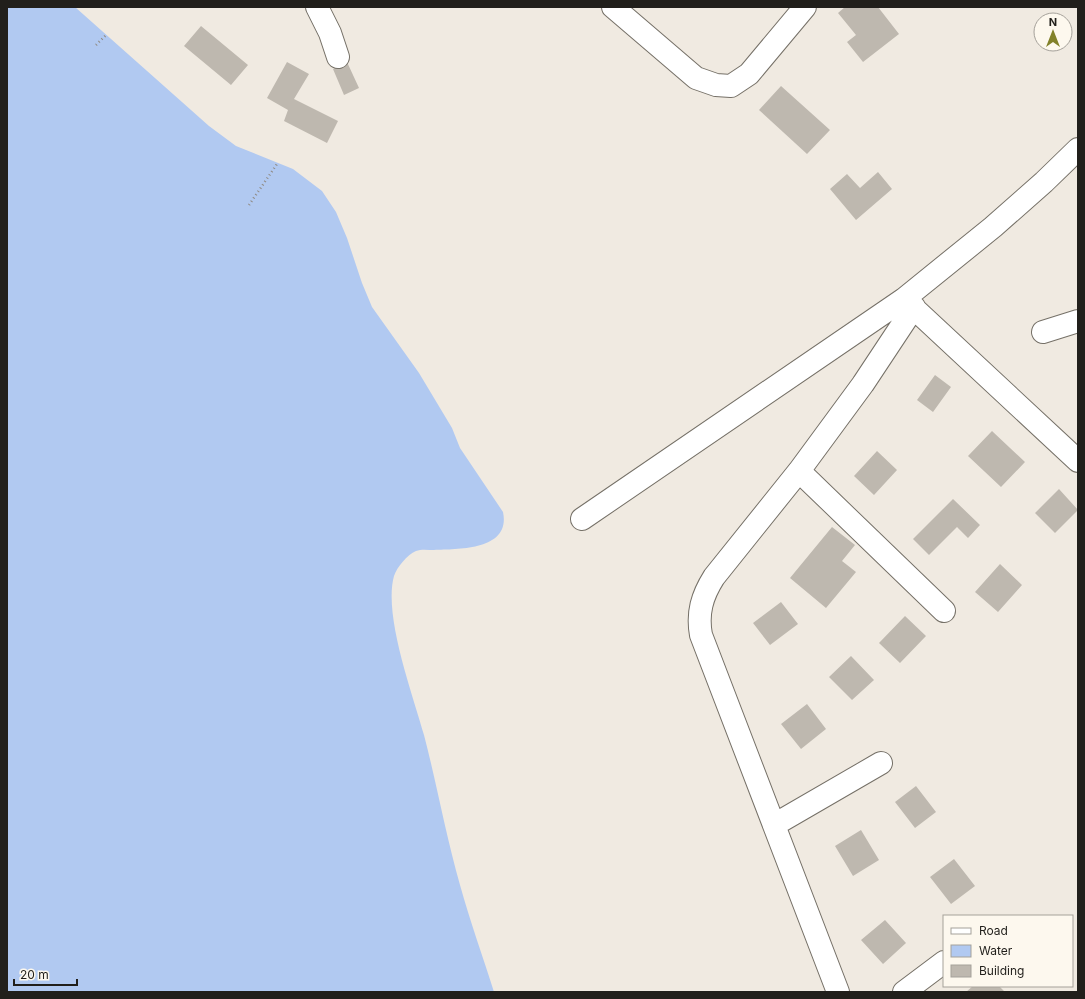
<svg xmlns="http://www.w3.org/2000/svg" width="1085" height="999" viewBox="0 0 1085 999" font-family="Inter,sans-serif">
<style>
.water{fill:#b1c9f1}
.building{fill:#beb8af}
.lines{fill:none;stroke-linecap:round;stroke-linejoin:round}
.minor-casing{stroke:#757067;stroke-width:24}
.path{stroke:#908b85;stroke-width:2.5;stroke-dasharray:1 3;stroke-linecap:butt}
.minor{stroke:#fff;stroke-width:22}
</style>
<rect width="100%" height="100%" fill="#f0eae1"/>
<!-- water -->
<path class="water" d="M7,7h68l134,119 27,20 57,23 29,22 14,21 11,26 15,45 10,24 47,66 33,55 8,20 43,64c8,38 -43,37 -69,38 -6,0 -13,-1 -18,1 -9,4 -19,16 -22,25 -11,39 19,119 30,159 13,50 22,101 36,150 10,36 23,72 34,107h-487z"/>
<!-- building -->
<path class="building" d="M845,7h33l21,27 -36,28 -16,-20 9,-7 -18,-22z
M201,26l47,39 -17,20 -47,-39z
M287,62l22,12 -15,25 44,22 -11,22 -43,-22 4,-11 -21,-12z
M347,62l12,26 -15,7 -11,-26z
M781,86l49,44 -23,24 -48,-44z
M878,172l14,17 -36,31 -26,-31 17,-15 13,14z
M935,375l16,12 -18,25 -16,-12z
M992,431l33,31 -24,25 -33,-31z
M877,451l20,19 -23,25 -20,-19z
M1059,489l19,21 -23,23 -20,-20z
M953,499l27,26 -12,13 -11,-11 -28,28 -16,-16z
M832,527l23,18 -13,16 14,11 -30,36 -36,-30z
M1000,564l22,21 -24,27 -23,-20z
M781,602l17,22 -28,21 -17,-22z
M905,616l21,20 -26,27 -21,-20z
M851,656l23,24 -22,20 -23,-23z
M807,704l19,25 -25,20 -20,-25z
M916,786l20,26 -21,16 -20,-26z
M861,830l18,30 -26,16 -18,-30z
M954,859l21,27 -24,18 -21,-27z
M885,920l21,23 -23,21 -22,-24z
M973,986h26l6,6h-39z"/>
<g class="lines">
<defs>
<path id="minor" d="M317,7l13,26 8,24
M613,7l83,71 20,7 15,1 18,-12 56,-67
M904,299l174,162
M1043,332l35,-11
M799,471l145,140
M582,519l322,-220 89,-72 51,-45 34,-33
M774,825l107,-62
M838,992l-137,-357c-4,-22 1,-39 13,-58l85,-106 64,-87 51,-77
M904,992l40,-30"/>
</defs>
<!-- minor casing -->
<use href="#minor" class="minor-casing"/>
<!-- path -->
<path class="path" d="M96,45l11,-11
M249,205l28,-41"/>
<!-- minor -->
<use href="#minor" class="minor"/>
</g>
<!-- border -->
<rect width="1085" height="999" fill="none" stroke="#211f1b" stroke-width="16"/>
<!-- legend -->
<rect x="943" y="915" width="130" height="72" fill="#fdf8ee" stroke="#a5a19a"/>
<rect x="951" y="928" width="20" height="6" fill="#ffffff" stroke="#a5a19a"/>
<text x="979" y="935" font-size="12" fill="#211f1b">Road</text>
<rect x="951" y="945" width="20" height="12" fill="#b1c9f1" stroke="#a5a19a"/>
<text x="979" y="955" font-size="12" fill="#211f1b">Water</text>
<rect x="951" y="965" width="20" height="12" fill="#beb8af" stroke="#a5a19a"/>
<text x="979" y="975" font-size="12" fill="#211f1b">Building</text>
<!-- north arrow -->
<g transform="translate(1053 32)"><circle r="19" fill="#fdf8ee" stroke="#a5a19a"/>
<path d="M0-3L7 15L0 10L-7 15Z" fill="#82812a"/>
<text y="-6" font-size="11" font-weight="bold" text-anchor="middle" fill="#211f1b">N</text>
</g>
<!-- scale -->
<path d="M14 979v6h63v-6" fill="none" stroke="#211f1b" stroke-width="2"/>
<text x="20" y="979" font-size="12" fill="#211f1b" stroke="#fdf8ee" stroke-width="3" paint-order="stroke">20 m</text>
</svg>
